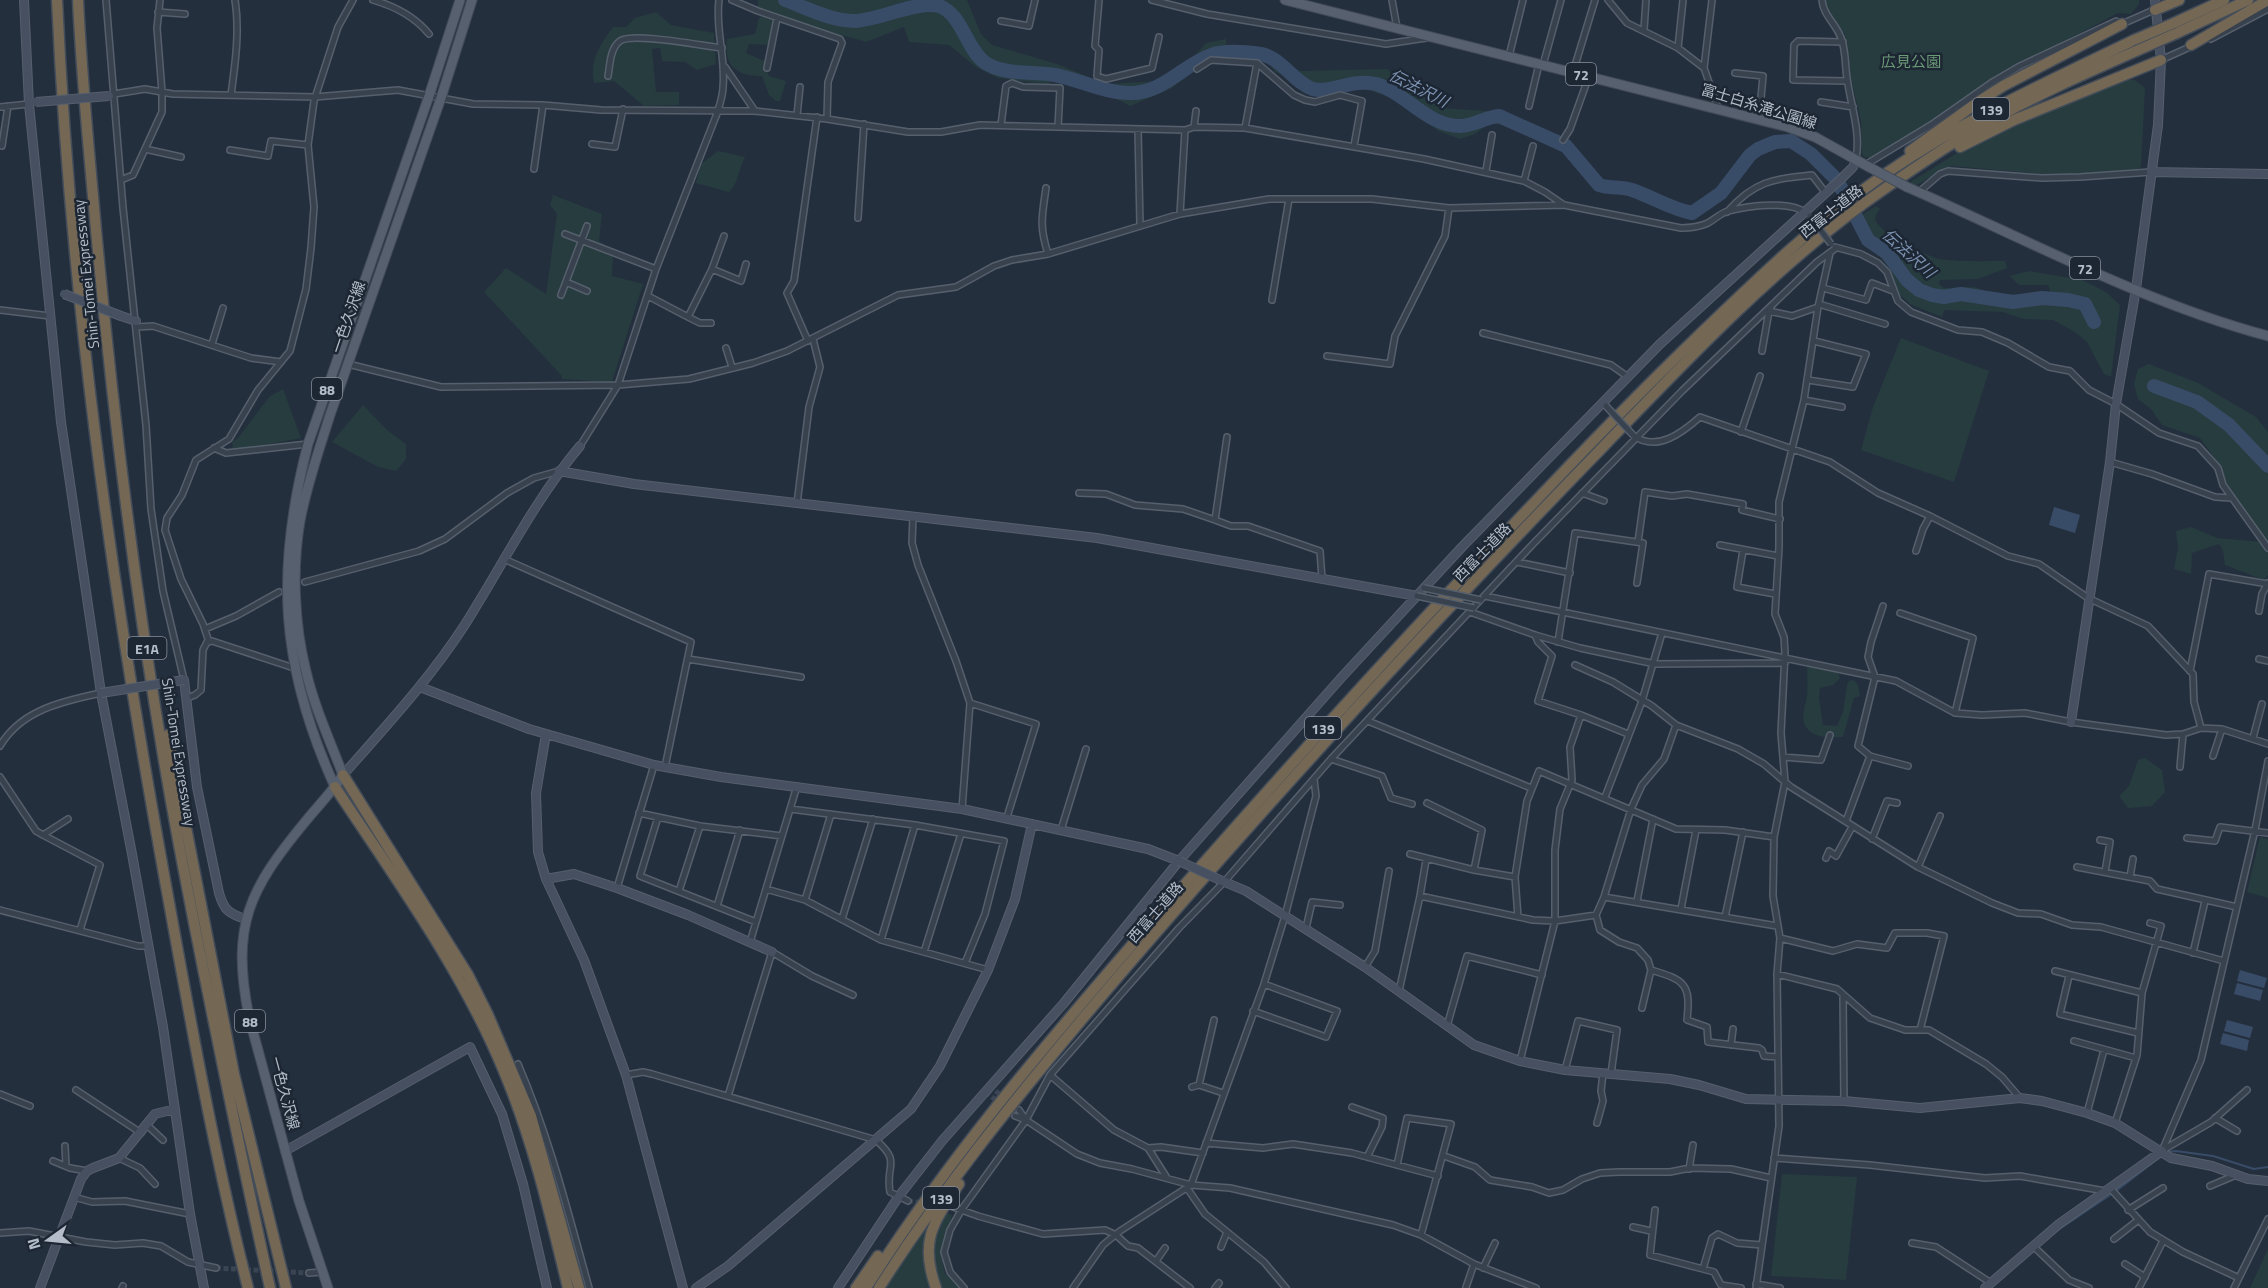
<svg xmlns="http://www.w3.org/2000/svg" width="2268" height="1288" viewBox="0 0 2268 1288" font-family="'Titillium Web','Noto Sans JP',sans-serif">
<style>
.green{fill:#263c3f}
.water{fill:#394c67}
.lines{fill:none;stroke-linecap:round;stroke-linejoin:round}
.stream{stroke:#394c67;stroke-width:2}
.river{stroke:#394c67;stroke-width:14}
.street-tunnel{stroke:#3a4453;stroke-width:5;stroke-dasharray:5 2.5;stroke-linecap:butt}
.street-casing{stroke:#565f6c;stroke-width:8}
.secondary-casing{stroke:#565f6c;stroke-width:10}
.primary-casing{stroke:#414a57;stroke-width:11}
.highway-casing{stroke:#434c59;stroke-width:13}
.street{stroke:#38414e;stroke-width:5}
.secondary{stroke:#465061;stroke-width:8}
.primary{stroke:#56606e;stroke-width:9}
.highway{stroke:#746855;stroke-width:10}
.street-bridge-casing{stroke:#565f6c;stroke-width:8;stroke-linecap:butt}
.secondary-bridge-casing{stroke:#565f6c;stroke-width:10;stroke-linecap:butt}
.primary-bridge-casing{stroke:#414a57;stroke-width:11;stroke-linecap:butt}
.highway-bridge-casing{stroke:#434c59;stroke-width:13;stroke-linecap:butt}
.street-bridge{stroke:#38414e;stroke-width:5}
.secondary-bridge{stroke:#465061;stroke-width:8}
.primary-bridge{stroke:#56606e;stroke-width:9}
.highway-bridge{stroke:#746855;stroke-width:10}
.labels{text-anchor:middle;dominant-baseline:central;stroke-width:5;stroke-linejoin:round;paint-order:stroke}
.shield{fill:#1d2633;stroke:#878f9c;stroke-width:1.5}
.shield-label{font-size:14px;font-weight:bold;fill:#b4bcc9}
.park-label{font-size:15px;fill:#6b9a76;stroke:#1d2633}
.street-label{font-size:15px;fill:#b4bcc9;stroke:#1d2633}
.water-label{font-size:16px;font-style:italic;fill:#7c92b1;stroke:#1d2633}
</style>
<rect width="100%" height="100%" fill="#242f3e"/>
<!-- green -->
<path class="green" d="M758,0h209l14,34 11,11 65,19 49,20 54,-3 32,-22 14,-16 20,-4 1,16 -22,6 -33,27 -42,18 -19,-10 -26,-9 -30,-6 -9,3 -48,-6 -22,-11 -27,-22 -40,-3 -5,-15 -38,15 -108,-31z
M1825,0h314v4l-8,10 -13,-1 -125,66 -75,50 -48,28h-6l-2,-4 -1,-32 -12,-51 -4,-35 -19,-28z
M656,12l15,13 43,8 2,31 -19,6 -12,-8 -23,-1 -2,-13 -8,1 4,43h23v13l-35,1 -30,-25 -20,2c-5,-23 6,-38 19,-56h13l9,-9z
M762,16l14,4 -6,25 -21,-1 -3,9 18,8 5,15 17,5 -6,20h-4l-7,-6 -7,-19c-24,0 -39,-9 -35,-37l28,-5 4,-16z
M1263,55l11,2 26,14 87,-2 54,39 46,3 2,13 -14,10 -15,5 -22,-8 -37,-30 -39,-13 -47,5 -21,-14 -19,-7z
M2122,80h13l10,8 -4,79 -3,2 -59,5h-37l-90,-8c-15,3 -24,15 -38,20l-4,-4 57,-35 41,-21z
M718,151l27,6c-7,13 -6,25 -16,35l-33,-9 5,-19z
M553,195l49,19 -3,27 14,10 -1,25 31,8 -31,98 -50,-3 -1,-4 -77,-83 22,-24 40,26 11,-80 -7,-9z
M1876,206l4,3c-3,4 -6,7 -4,12 4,12 51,35 63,38 21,3 44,2 66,2l2,7 -29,11 -38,1 -1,4 5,4 30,-1 37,12h34l6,-6 -3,-8h-29l-9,-9 19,-5 53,9 24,12 14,13 -9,72 -7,-3 -17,-32 -12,-10 -22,-12 -29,-1 -21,-7 -59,-2 -2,7 -32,-13 -12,-11 -9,-25 -37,-47z
M1901,338l88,33 -35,111 -93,-32 12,-43z
M2149,364l49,19 58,34 12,15v143l-4,5 -39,-15 -2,-15 -4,-6 -27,9 -1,21 -17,-5 4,-21 -2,-17 15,-4 26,11 46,4 -37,-52 -11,-31 -15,-21 -38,-13 -11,-16 -13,-10 -4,-15 4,-15z
M283,389l18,49 -68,13 -1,-9 6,-4 31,-41z
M363,405l25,26 18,13v15l-10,12 -18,-4 -46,-25z
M1814,663l23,7 3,8 -7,7 -13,3 -1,10 4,27 14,1 6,-14 4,-27 2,-4 5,-1 4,5 2,11 -6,2 -11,39c-20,2 -44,-1 -39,-27 0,-5 3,-9 3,-14 1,-10 0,-20 0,-30z
M2145,758l17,12 3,22 -13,14 -24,2 -9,-12 10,-10 9,-26z
M2260,837l8,2v59l-21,-6z
M1782,1174l75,3 -11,103 -75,-4z
M937,1210l15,5 -11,39 4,20 18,14h-78z
M2268,1249v39h-18z"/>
<!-- water -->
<path class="water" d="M2054,507l26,8 -5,18 -26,-8z
M2240,970l27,8 -3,10 -27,-7z
M2237,983l26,7 -3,11 -26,-7z
M2227,1020l26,7 -3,11 -26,-7z
M2223,1033l26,7 -2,11 -27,-7z"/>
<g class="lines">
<!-- stream -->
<path class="stream" d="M2168,1152l8,-1 37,5 41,13 14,-2
M2055,1232l61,-41 44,-34"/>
<!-- river -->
<path class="river" d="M785,0c22,8 46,21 70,21 24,-1 64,-21 84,-15 23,8 27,42 45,56 20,14 49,9 71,13 25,5 50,18 75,18 32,1 53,-28 81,-38 13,-5 36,-3 50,-1 21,4 33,29 52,35 16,5 39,-11 63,-5 30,9 51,42 84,42 14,0 25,-9 39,-10l67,30 33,39c11,4 23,1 33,5 21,7 38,19 60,23l29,-20 29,-38 8,-6 17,-7 16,-1 20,13 26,26 31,60 19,13 20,27 12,10 13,5 12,2 17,-3 52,8 29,-4 26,2 17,4 9,18
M2154,386l43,16 32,23 39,41"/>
<!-- street-tunnel -->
<path class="street-tunnel" d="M990,1086l15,13
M986,1092l29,24
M908,1201l16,2
M216,1268l93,5"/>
<defs>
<path id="street" d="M106,0l17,208 23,217 5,84 12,82 21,89
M373,0c21,6 42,17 56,34
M732,0l26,11 82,28 2,4 -14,39 -1,37
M1099,0l-4,46 4,4 -2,26 9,3 46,-11 7,-31
M1152,0l55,14 179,30 40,-6
M1392,0l5,28
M1608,0l19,23 51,25 26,20 14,40
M1822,0c1,16 16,25 20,41 4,12 3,25 5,37 4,29 14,53 9,82
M158,12l27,2
M1001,21l28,5 6,-26
M1644,30l2,-30
M2211,39l57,-30
M1843,42l-45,-1 -4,4 -1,35 54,1
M1678,48l5,-48
M1509,56l14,-56
M2161,60l31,-14
M1543,65l18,-65
M725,67l30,44
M767,68l10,-50
M1704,68l8,-68
M1197,69l14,-9 46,3 37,32 11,5 10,2 25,-7 22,6 -8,45
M1573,72l22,-72
M1735,73l28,3 -4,43
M608,76c2,-11 2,-28 12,-35 13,-9 83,5 102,7
M114,94l31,-5 28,5 142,3 83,-7 75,14 70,1 58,5 154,1 72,8 81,13h33l39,-7 205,5 9,-3 51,1 179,31 100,22 21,11 19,13
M231,95c4,-30 9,-64 4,-95
M1821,102l32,5
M1529,106l10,-42
M0,107l29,-3
M797,115l3,-28
M1001,125l5,-39 6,-3 11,4 37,1 -2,39
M1194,127l2,-16
M1245,128l12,-65
M1138,129l2,96
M1563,140l7,-11 19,-53
M592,144l23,3 8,-38
M2,146l6,-40
M145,149l36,8
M230,150l38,6 3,-15 37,4
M1865,165l66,-40 60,-42 29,-17 96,-45 6,3 34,-15
M534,169l9,-64
M1486,171l6,-36
M121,180l12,-5 29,-63v-20l-5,-64 3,-28
M1524,181l9,-35
M1046,188c-4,29 -7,37 2,66
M1919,192l21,-18 8,-3 94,7 38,-1 71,-5
M1727,212c27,-31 46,-33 85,-37l13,17
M1180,214l5,-84
M858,218l6,-94
M565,234l91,35
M1835,247l26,7 17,9 9,9 11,29 13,11 47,18 24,2 26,11 41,24 21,4 19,19 27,14 43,29 39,13 20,22 5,17 45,63
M712,269l29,12 5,-17
M566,282l21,9
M1823,288l43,12 6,-17 21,8
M561,295l26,-69
M648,296l40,21 24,-48 12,-33
M1272,300l17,-101
M1819,304l66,20
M1771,307l-2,4 23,5 26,-9
M0,310l50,6
M688,317l12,6h11
M137,327l16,-1 98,32 30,4
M1483,333l128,32 17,12
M808,341l-21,-48 7,-12 23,-164
M212,344l11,-36
M726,348l6,19
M1762,351l7,-40
M1327,356l63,8 5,-28 50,-100 4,-28
M348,364l93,23 177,-2 71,-6 64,-16 34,-12 111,-56 58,-8 38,-21 18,-6 36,-6 132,-40 89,-15h103l77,9 115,-3 117,23c9,0 18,-1 27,-5 7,-4 13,-10 20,-12 20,-5 62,-11 78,2
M1808,380l45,7 13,-33 -52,-13
M1804,400l38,7
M1741,432l19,-56
M1634,436c23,16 48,-3 66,-19l130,45 48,31 52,23 78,40 31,8 49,34 60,28 45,48 1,28 7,26
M1227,437l-12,83 16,6h17l72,25 2,28
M580,446l38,-61 38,-116 62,-158c2,-8 5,-16 5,-24 3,-29 -8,-58 -4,-87
M214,448l12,5 82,-9
M2110,462l42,12 63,23 16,1
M1079,493l27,1 29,11 48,4 32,11
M1582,493l22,8
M797,504l12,-97 11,-40 -7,-28
M913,517l-1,26 6,22 38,96 14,42 -8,106
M1638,542l7,-50 27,4 15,-2 56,10 -1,6 38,9
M1720,545l58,11
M1743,550l-6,37 38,7
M1916,551l7,-22 7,-13
M504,559l187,83 -26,125
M1517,562l53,11
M305,582l114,-31 26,-12 62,-46 27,-15 25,-7
M1485,596l411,85 59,32 27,2 43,-2 46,9 95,13 17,-1 18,-6 21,1 46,15
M2259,611l3,-17 6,-11
M1470,612l65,23 45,13 75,16 130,-1
M1900,613l73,25 -18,75
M205,629l31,-13 43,-24
M1535,635l3,7 14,14 -14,45 43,14
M209,642l-6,-18 -22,-45 -16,-49 2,-12 15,-23 14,-35 33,-21 29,-49 32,-39 16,-62 5,-41 3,-41 -6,-62 6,-44 24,-74 15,-27
M1558,642l17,-109 68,10 -6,40
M688,659l113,18
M2259,659l9,2
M1575,665l38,17 39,24 24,19 62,24 26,15 27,23 127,80 74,36 26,10 23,1 31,11 29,2 123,34
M2190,671l19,-97 59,10
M187,698l8,-3 6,-5 2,-40 4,-8 5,-1 82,27
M970,703l66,21 -29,93
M1368,721l163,67
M2253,738l9,-34
M0,746c21,-36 63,-45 101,-53
M1870,756l38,10
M2213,756l9,-27
M1783,757l38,3 9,-25
M1331,759l51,17 9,22 21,6
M2180,767l3,-33
M0,777l36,54 7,4 25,-16
M1605,797l37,-96 20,-68
M1427,803l55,27 -8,40
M790,809l125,16 89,16 -19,73 -20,49
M639,813l61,13 82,10
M658,817l-18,59 116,46
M1846,821l24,-65 -12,-10 17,-69 -7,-20 3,-15 12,-36
M1061,830l25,-81
M43,835l57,30 -20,65
M2187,838l28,3 5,-14 48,6
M1872,839l15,-38 10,2
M2100,840l10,2 -5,30
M1410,854l64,16 41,7
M1826,858l3,-7 7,5 16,-29
M1918,867l22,-51
M2077,867l73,14 7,8 80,18
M2130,877l3,-18
M617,888l37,-123
M766,889l39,11 76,40 107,30
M679,891l21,-65
M1420,896l113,24 22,1 41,-6 8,-18 27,-88 11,-24 22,-26 12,-34
M1604,897l173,29
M805,900l26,-86
M1637,901l16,-82
M717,906l23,-76
M1681,909l15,-79
M0,910l138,36h10
M1596,915l4,15 19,12 18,6 11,12 3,10 -9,38
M1518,917l-3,-40 12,-76 12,-30 137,58 49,1 49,7
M1725,917l18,-85
M842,919l31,-100
M1306,928l6,-26 28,3
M1780,938l53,13 24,-7 30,4 8,-15h32l17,3 -24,94
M881,940l34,-115
M750,942l47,-156
M924,952l37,-118
M2193,953l12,-52
M1365,967l10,-16 14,-80
M1651,970c34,10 40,14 36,50l20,7 1,15 51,6 3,2 2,6 13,1
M2055,971l87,22
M1777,974l60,15 33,29 35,12h24l57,34 16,13 18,21
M2069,976l-9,38 78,19
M1399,991l21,-95 6,-36
M1843,995l1,106
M1253,1011l73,26 11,-26 -73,-27
M1447,1026l20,-70 75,19
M2074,1041l62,17
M1731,1045l2,-16
M1520,1061l35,-140v-71l5,-41 12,-29 -2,-33 11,-32 47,19
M518,1064c31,72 50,148 71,224
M1565,1070l13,-49 39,9 -6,44
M626,1075l17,-3 9,2 224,66c26,23 9,24 14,52l18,9
M1050,1075l64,55 34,18 13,-1 42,6
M1199,1085l15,-65
M1192,1087l7,-2 24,8
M76,1090l65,43
M0,1094l30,12
M728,1096l44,-144 40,24 41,19
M1352,1107l31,11 -1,9 -15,30
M1019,1110l6,9
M2087,1113l17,-63
M1015,1116l11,4 51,34 23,9 32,6 59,16 39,3 163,37 28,10 53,29 62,24
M2215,1118l22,13
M1597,1123l6,-22 -2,-10 2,-18
M2115,1123l22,-68 5,-62 19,-67 -11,-3
M147,1125l16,15
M1206,1143l57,5 30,-4 59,9 86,23
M65,1146l1,20
M1148,1148l19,30
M2163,1150l48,-28 36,-32
M2162,1151l39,-91 54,-230 13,-69
M1444,1156l31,11 15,13 42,7 17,6 14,-3 19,-11 18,-6 19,-1h51l20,-4 41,1 40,9
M119,1158l21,10 15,16
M1774,1158l96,7 115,13 35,-2 85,15
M53,1161l17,7 17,3
M1397,1165l10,-47 44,6 -30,111
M1689,1169l4,-24
M2210,1186l26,-11
M1187,1188l18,26 59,48 22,26
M2110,1188l40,44 33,20 56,26
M74,1197l18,5 33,-1 65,13
M953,1207l25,9 65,18 62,-4 11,5 12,11 10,2 52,40
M1655,1210l-5,45 53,14 9,-31 6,-4 19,9 25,2
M2128,1210l35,-22
M1633,1227l18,4
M0,1233l29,-2 57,11 29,3 28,-2 18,3 27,16 28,6
M2114,1239l23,-18
M1912,1243l24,4 55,36
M2033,1246l36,34 20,8
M1221,1247l6,-15
M1156,1261l9,-13
M2125,1264l20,13
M1483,1268l12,-25
M1703,1269l11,3 7,13 20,3
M309,1273l13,-1
M1756,1284l24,4
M1466,1287l8,-23
M122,1288l1,-2
M964,1288l-14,-16 -6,-20 6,-22 12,-21 64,-89 24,-45 129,-147 46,-47 106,-122 202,-215 149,-153 135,-129 19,-14
M1073,1288l30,-43 17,-14 71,-46 73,-201 21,-68 31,-120 -2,-17
M1215,1288l4,-5
M1756,1288l23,-162 -2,-152 3,-36 -7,-42 1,-59 11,-55 -4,-49 4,-80 -1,-16 -9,-23 4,-67v-45l25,-102 14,-93 12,-54
M2139,1288l24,-47
M2234,1288l34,-69"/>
<path id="secondary" d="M24,0l5,104 32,318 40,271 31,161 31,173 27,187 14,74
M2151,172l117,2
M121,316l15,5
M559,471l75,13 463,54 320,58
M184,680l13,107 22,106c5,17 9,20 26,26
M420,687l109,42 125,36 67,12 241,32 186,40 31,12
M2071,722l39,-260 6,-58 20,-115 22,-164 3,-65 -6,-60
M546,734l-10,59 2,59 8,27 38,81 42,115 57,213
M343,775c42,-48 86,-95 121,-149 38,-60 70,-125 116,-180
M546,879l28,-5 43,14 71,27 84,37
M1220,880l26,11 119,76 109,78 46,16 45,9 105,9 29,6 47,14 98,2 76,7 100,-10 22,3 45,12 28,10 56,35 41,8 36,13 20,2
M285,1151l185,-104 32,67 21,70 24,104
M40,1288l41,-109 6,-8 6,-3 26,-10 36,-44 20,-5
M696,1288l32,-22 183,-157 29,-43 48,-96 27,-71 17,-75
M838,1288l61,-92 43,-55 122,-138 115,-142 162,-183 121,-131 198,-203 182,-166 11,-11 3,-7
M1985,1288l74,-64 103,-73"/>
<path id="primary" d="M1285,0l503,127 27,10 54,30
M1907,187c119,52 235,115 361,149
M335,787c-55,-121 -60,-216 -27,-343l121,-348 31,-96
M328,1288l-29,-87 -50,-184c-18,-91 -1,-126 56,-195 13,-16 27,-30 38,-47 -13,-34 -29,-69 -37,-104 -12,-47 -14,-103 -6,-150 7,-37 19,-71 30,-106l111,-317 31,-98"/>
<path id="highway" d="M57,0c13,288 53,575 104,858 26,144 51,288 87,430
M78,0c3,65 9,131 15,196 19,217 46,435 86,649 28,148 59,296 91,443
M2155,10l24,-10
M2174,23l50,-23
M2177,33l71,-33
M2191,45l77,-45
M1960,147l54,-27 147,-60
M1910,151l68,-49 25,-16 119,-62
M168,735l66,339 52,214
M343,775l125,200 20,40 43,101 48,172
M335,787c60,91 126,181 168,282 30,71 47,145 65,219
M856,1288l22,-32
M866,1288c79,-125 175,-238 271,-349 103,-118 207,-235 314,-349 81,-85 161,-171 246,-253 60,-58 121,-117 191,-165 77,-53 161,-91 246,-132
M879,1288c61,-96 132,-184 205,-271 71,-84 144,-167 218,-249 98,-109 198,-215 300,-320 82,-85 165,-173 261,-244 39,-28 78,-55 120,-79 49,-28 101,-51 153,-74
M936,1288c-17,-47 -3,-65 23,-104"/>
</defs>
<!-- street casing -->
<use href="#street" class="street-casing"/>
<!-- secondary casing -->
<use href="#secondary" class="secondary-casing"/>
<!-- primary casing -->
<use href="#primary" class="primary-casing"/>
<!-- highway casing -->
<use href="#highway" class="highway-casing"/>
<!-- street -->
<use href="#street" class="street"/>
<!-- secondary -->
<use href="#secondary" class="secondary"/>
<!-- primary -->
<use href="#primary" class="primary"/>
<!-- highway -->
<use href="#highway" class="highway"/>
<defs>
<path id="street-bridge" d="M1810,216l21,28
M1606,406l27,29
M1424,588l57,12
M1417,596l57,12"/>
<path id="secondary-bridge" d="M36,102l73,-6
M64,294l57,22
M101,693l83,-13
M1179,861l41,19"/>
<path id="primary-bridge" d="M1869,167l38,20"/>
<path id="highway-bridge" d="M2134,40l40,-17
M2136,51l41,-18"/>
</defs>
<!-- street-bridge casing -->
<use href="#street-bridge" class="street-bridge-casing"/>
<!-- secondary-bridge casing -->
<use href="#secondary-bridge" class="secondary-bridge-casing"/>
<!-- primary-bridge casing -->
<use href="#primary-bridge" class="primary-bridge-casing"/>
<!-- highway-bridge casing -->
<use href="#highway-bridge" class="highway-bridge-casing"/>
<!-- street-bridge -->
<use href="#street-bridge" class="street-bridge"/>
<!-- secondary-bridge -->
<use href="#secondary-bridge" class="secondary-bridge"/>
<!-- primary-bridge -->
<use href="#primary-bridge" class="primary-bridge"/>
<!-- highway-bridge -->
<use href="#highway-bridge" class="highway-bridge"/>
</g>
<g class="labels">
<!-- shield labels -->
<g class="shield">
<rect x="1566" y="63" width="30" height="22" rx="4.5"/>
<rect x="1973" y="98" width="36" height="22" rx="4.5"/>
<rect x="2070" y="257" width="30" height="22" rx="4.5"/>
<rect x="312" y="378" width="30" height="22" rx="4.5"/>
<rect x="127.5" y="637" width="39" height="22" rx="4.5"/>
<rect x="1305" y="717" width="36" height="22" rx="4.5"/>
<rect x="235" y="1010" width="30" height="22" rx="4.5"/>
<rect x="923" y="1187" width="36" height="22" rx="4.5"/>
</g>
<g class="shield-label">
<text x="1581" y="74">72</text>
<text x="1991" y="109">139</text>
<text x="2085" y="268">72</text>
<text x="327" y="389">88</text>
<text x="147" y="648">E1A</text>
<text x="1323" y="728">139</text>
<text x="250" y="1021">88</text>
<text x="941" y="1198">139</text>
</g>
<!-- park labels -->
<g class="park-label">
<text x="1911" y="61">広見公園</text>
</g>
<!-- street labels -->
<g class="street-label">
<text transform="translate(1759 106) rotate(17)">富士白糸滝公園線</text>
<text transform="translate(1831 211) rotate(-38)">西富士道路</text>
<text transform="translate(86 274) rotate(-96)">Shin-Tomei Expressway</text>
<text transform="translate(348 317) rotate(-71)">一色久沢線</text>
<text transform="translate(1482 552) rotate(-46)">西富士道路</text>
<text transform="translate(179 752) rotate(81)">Shin-Tomei Expressway</text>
<text transform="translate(1155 912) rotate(-49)">西富士道路</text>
<text transform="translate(285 1093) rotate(75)">一色久沢線</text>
</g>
<!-- water labels -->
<g class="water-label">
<text transform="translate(1419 88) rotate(27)">伝法沢川</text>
<text transform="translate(1909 253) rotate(42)">伝法沢川</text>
</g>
</g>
<!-- north arrow -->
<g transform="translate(48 1240) rotate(255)" stroke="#1d2633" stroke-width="4.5" paint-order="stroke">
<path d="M0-4.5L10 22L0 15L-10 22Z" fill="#b4bcc9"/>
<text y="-9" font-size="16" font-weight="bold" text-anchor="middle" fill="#b4bcc9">N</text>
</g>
</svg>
